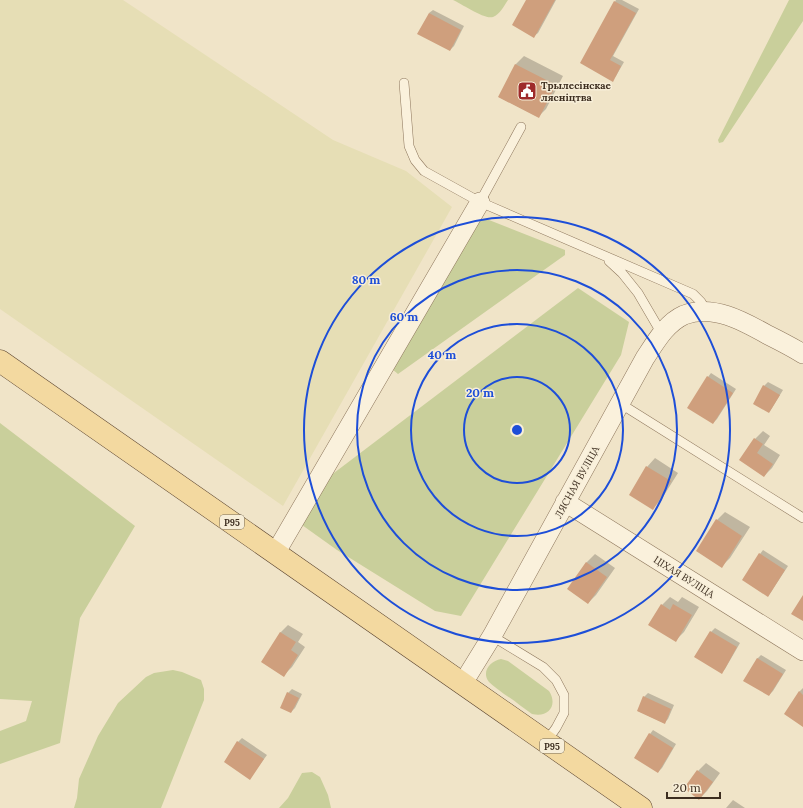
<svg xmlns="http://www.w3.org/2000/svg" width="803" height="808" viewBox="0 0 803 808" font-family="Lora,serif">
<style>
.farmland{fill:#e6deb5}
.green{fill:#c9cf9b}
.shadow{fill:#0003}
.building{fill:#cf9f7d}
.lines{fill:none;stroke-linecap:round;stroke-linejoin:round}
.service-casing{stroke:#8d765c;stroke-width:10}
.minor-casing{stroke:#8d765c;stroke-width:20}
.primary-casing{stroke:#5b4430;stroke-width:23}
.service{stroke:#faf1dc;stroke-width:9}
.minor{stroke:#faf1dc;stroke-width:19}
.primary{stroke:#f3d9a0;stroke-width:22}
.ring{fill:none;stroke:#1d4ed8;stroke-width:2}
.labels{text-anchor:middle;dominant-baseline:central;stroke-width:3;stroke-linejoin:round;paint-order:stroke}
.shield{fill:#f7eed8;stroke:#756857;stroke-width:1}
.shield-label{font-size:9px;font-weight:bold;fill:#3d2e20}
.poi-label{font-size:10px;font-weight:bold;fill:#3d2e20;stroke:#f7eed8;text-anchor:start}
.street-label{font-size:10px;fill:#3d2e20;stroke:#f7eed8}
.centre{fill:#1d4ed8;stroke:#f7eed8;stroke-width:2}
.ring-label{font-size:12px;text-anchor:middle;font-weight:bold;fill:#1d4ed8;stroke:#f7eed8;stroke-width:3;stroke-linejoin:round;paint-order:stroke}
</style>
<rect width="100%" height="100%" fill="#f0e4c8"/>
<!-- farmland -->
<path class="farmland" d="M0,0h123l210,140 73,31 46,36 -169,299 -283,-197z"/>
<!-- green -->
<path class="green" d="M453,0h55c-4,6 -8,14 -15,17 -8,3 -31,-13 -40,-17z
M789,0h14v21l-80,121 -4,1 -1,-3z
M480,219l9,1 76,30v5l-167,119 -6,-5z
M578,288l51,34 -8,33 -160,261 -26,-5 -98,-61 -35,-25 24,-46z
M0,423l135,103 -55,92 -20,125 -60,21v-33l26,-10 6,-20 -32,-2z
M501,659l7,2 41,30c9,14 0,27 -17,23 -9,-6 -18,-14 -28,-20 -5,-4 -11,-8 -15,-12 -8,-10 1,-21 12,-23z
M173,670l9,2 19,8 3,9v11l-43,108h-87l3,-10 2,-19 19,-43 20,-33 28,-26 8,-4z
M312,772l8,5 8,18 3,13h-52l9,-10 14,-25z"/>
<!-- shadow -->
<path class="shadow" d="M527,0h29l-18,33 -4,3z
M616,0h6l17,9 -26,47 11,6 -8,14 -4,4 -31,-17z
M433,10l31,16 -10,20 -4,4 -21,-37z
M524,56l39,20 -17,33 -8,8 -39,-20 17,-33z
M711,373l25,16 -19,30 -4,4 -5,-46z
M768,382l15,8 -11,18 -3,4 -5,-26z
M763,431l7,5 -6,9 16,10 -8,13 -8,8 -23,-16 14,-21z
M655,458l23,15 -17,27 -8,8 -6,-41z
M725,512l25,15 -20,31 -8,8 -5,-46z
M763,550l25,16 -17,26 -3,4 -8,-42z
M595,554l20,14 -19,27 -8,8 -20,-14 19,-27z
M670,597l8,5 4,-5 17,10 -15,25 -8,8 -14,-35z
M288,625l15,9 -5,8 7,5 -13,20 -8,8 -4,-42z
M715,628l25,15 -15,26 -3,3 -11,-40z
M761,655l25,15 -13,21 -4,4 -12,-36z
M803,688v38l-4,-34z
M292,689l10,5 -7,14 -4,4 -3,-19z
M648,693l26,12 -6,14 -4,4 -26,-12 6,-14z
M653,730l23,14 -14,24 -4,4 -8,-38z
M242,738l25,17 -17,23 -12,-36z
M706,763l14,10 -13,18 -8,8 -14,-11 13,-17z
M733,800l12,8h-19z"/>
<!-- building -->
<path class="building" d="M526,0h29l-21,38 -22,-13z
M614,1l22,12 -26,47 11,6 -8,16 -33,-19z
M429,13l32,17 -11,21 -33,-17z
M515,64l41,21 -17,33 -41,-21z
M707,376l26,17 -20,31 -26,-16z
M763,385l17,10 -11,18 -16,-9z
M754,438l9,6 -6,9 16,11 -9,13 -25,-17z
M646,466l25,15 -18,29 -24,-15z
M716,519l26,17 -20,32 -26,-17z
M759,553l26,17 -17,27 -26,-17z
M586,562l21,15 -19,27 -21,-15z
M803,595v26l-12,-7z
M661,604l9,6 3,-6 19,11 -16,27 -28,-17z
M710,631l27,16 -15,27 -28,-17z
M280,632l16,10 -5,8 7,5 -14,22 -23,-15z
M757,658l26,16 -14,22 -26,-15z
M799,691l4,4v32l-19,-13z
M287,692l12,6 -8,15 -11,-5z
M643,696l28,13 -6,15 -28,-13z
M649,733l24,15 -15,25 -24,-15z
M237,741l27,18 -14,21 -26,-18z
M697,770l16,12 -14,18 -15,-12z"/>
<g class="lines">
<defs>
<path id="service" d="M404,83l5,63 6,14 9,11 56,31 213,92 8,8 6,10
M480,202l41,-75
M609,261l13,12 16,20 24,41
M621,404l182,114
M492,636l51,31 13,13 8,15v18l-8,15 -10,14"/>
<path id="minor" d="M565,502l238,149
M276,552l204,-350
M463,683l29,-47 153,-278c10,-15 21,-35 39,-43 29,-11 59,6 84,20 12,6 24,12 35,19"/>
<path id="primary" d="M0,361l641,447"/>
</defs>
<!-- service casing -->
<use href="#service" class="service-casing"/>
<!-- minor casing -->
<use href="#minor" class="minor-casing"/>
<!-- primary casing -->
<use href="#primary" class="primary-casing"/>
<!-- service -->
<use href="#service" class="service"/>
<!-- minor -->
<use href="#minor" class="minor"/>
<!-- primary -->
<use href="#primary" class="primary"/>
</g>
<!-- distance rings -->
<g class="ring">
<circle cx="517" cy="430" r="53"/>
<circle cx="517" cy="430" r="106"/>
<circle cx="517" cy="430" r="160"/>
<circle cx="517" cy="430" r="213"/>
</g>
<!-- icons -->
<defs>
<symbol id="civic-square" viewBox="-11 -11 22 22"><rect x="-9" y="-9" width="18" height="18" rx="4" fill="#9e2a2b" stroke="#f7eed8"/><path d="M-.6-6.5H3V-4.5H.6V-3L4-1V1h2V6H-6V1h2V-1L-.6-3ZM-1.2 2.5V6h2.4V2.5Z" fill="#fff"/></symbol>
</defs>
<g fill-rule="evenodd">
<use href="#civic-square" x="516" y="80" width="22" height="22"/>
</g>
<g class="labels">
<!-- shield labels -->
<g class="shield">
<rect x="220" y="515" width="24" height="14" rx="3"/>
<rect x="540" y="739" width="24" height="14" rx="3"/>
</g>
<g class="shield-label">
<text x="232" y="522">Р95</text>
<text x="552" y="746">Р95</text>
</g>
<!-- poi labels -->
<g class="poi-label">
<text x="541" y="85">Трылесінскае<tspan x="541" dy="12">лясніцтва</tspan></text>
</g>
<!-- street labels -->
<g class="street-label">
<text transform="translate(577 482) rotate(-61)">ЛЯСНАЯ ВУЛІЦА</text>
<text transform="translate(684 577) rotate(32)">ЦІХАЯ ВУЛІЦА</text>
</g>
</g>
<circle cx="517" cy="430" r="6" class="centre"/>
<g class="ring-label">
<text x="366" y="284">80 m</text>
<text x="404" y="321">60 m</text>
<text x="442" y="359">40 m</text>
<text x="480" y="397">20 m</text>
</g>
<!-- scale -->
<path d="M667 792v6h53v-6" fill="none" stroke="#3d2e20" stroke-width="2"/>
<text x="673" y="792" font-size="12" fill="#3d2e20" stroke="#f7eed8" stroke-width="3" paint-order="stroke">20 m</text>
</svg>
